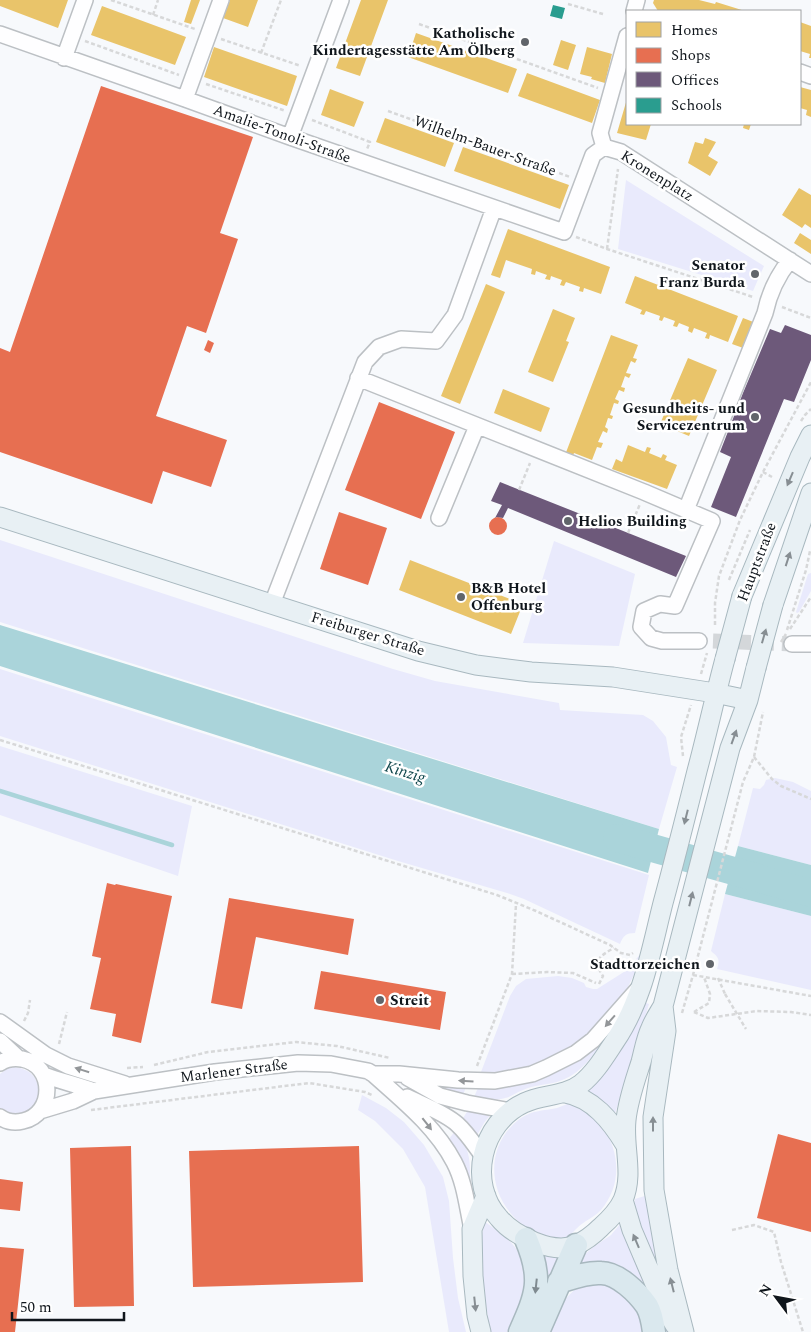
<svg xmlns="http://www.w3.org/2000/svg" width="811" height="1332" viewBox="0 0 811 1332" font-family="Spectral,serif">
<style>
.green{fill:#e9eafc}
.water{fill:#aad4da}
.homes{fill:#e9c46a}
.shops{fill:#e76f51}
.offices{fill:#6d597a}
.schools{fill:#2a9d8f}
.lines{fill:none;stroke-linecap:round;stroke-linejoin:round}
.stream{stroke:#aad4da;stroke-width:4.5}
.river{stroke:#aad4da;stroke-width:28}
.minor-tunnel{stroke:#d4d7da;stroke-width:15;stroke-dasharray:15 8;stroke-linecap:butt}
.minor-casing{stroke:#bcc0c4;stroke-width:18}
.major-casing{stroke:#a8b8bf;stroke-width:21}
.highway-casing{stroke:#a8b8bf;stroke-width:25}
.path{stroke:#d7d8d9;stroke-width:2.5;stroke-dasharray:4 2.5;stroke-linecap:butt}
.minor{stroke:#fefeff;stroke-width:15}
.major{stroke:#e8f0f4;stroke-width:19}
.highway{stroke:#dae8ee;stroke-width:22}
.major-bridge-casing{stroke:#a8b8bf;stroke-width:21;stroke-linecap:butt}
.path-bridge{stroke:#d7d8d9;stroke-width:2.5;stroke-dasharray:4 2.5;stroke-linecap:butt}
.major-bridge{stroke:#e8f0f4;stroke-width:19}
.oneway{fill:#878e93}
.oneway2{fill:#939699}
.oneway3{fill:#7f8a90}
.poi-dot{fill:#61656a;stroke:#fff;stroke-width:2}
.labels{text-anchor:middle;dominant-baseline:central;stroke-width:5;stroke-linejoin:round;paint-order:stroke}
.poi-label{font-size:15px;font-weight:bold;fill:#10161c;stroke:#fff;text-anchor:end}
.street-label{font-size:15px;fill:#10161c;stroke:#fff}
.water-label{font-size:16px;font-style:italic;fill:#10474c;stroke:#fff}
</style>
<rect width="100%" height="100%" fill="#f7f9fc"/>
<!-- green -->
<path class="green" d="M626,180l138,86 -11,25 -135,-42z
M0,540l393,129 42,12 124,22 1,7 83,5 10,6 13,16 5,28 6,2 -18,62 -659,-207z
M554,541l81,33 -16,72 -96,-3z
M811,573v18l-12,21 -2,1 -1,-1 12,-38z
M0,669l649,206 -14,58c-9,0 -12,3 -15,11l-96,-45 -17,-6 -109,-32 -398,-125z
M0,746l192,60 -14,70 -178,-61z
M775,778l18,4 18,9v74l-73,-19 15,-58 7,1 4,-4 2,-5z
M725,894l86,22v74l-94,-21c3,-10 2,-11 -6,-18z
M642,952l-4,14 -10,21 -17,23 -21,27 -50,28 -23,6 -28,3 -8,-2 29,-76 6,-10 10,-7 32,-3 14,2 12,5 2,4 7,2h4l30,-19z
M646,1003l3,1 -35,113 -26,-26c26,-26 44,-55 58,-88z
M597,1044l4,1c-12,16 -24,31 -44,37 -11,3 -23,3 -34,8 -6,2 -12,7 -18,8 -10,3 -21,1 -31,-1l4,-9z
M14,1067c45,5 21,66 -14,41v-34l8,-6z
M442,1085l24,2 -3,8 -22,-6z
M362,1095l24,13 18,14 20,23 19,32 6,24 4,57 5,40 8,34h-17l-24,-145 -22,-38 -28,-28 -17,-11z
M575,1101c6,4 13,8 19,13 4,3 6,8 9,12 17,27 19,59 -2,84 -5,5 -10,8 -15,11 -8,5 -14,12 -20,19 -13,-2 -27,-4 -39,-12 -39,-26 -46,-81 -6,-110 12,-8 22,-7 36,-10 6,-2 12,-5 18,-7z
M468,1110l23,4 -7,9 -8,14 -14,-17z
M456,1130c16,22 14,33 14,59l-22,-49z
M651,1194l21,105 -40,-85 3,-15z
M484,1221c9,7 23,16 30,25 15,19 13,49 3,69 -3,6 -7,11 -10,17h-16c-8,-37 -13,-74 -7,-111z
M621,1223l51,109h-10l-9,-27 -76,-36 6,-13 9,-8 19,-13z
M543,1250l18,3 -12,26z
M606,1280l29,24 11,28h-97c7,-18 17,-42 37,-48 6,-2 14,-3 20,-4z"/>
<!-- water -->
<path class="water" d="M0,625l659,204 -11,44 -648,-207z
M738,846l73,19v51l-86,-22z"/>
<!-- homes -->
<path class="homes" d="M0,0h68l-10,28 -58,-22z
M191,0h9l-9,24 -7,-2z
M230,0h28l-10,27 -25,-9z
M361,0h27l-28,76 -24,-8z
M654,0h45l16,4 1,-2 29,9h-87l-5,-8z
M102,6l84,31 -11,28 -84,-30z
M800,22l11,4v32h-2l1,-4 -10,-3z
M416,33l101,36 -9,24 -100,-36z
M561,40l15,5 -8,25 -15,-5z
M214,47l83,29 -10,30 -83,-29z
M587,47l25,7 -7,29 -14,-4 1,-2 -12,-3z
M527,73l73,27 -8,23 -74,-27z
M800,87l11,3v27l-5,-2 1,-5 -7,-2z
M330,89l34,13 -10,25 -33,-12z
M627,99v25h24l-5,16 -29,-7z
M385,118l69,25 -9,24 -69,-25z
M744,124h7l-2,6 -6,-2z
M705,138l11,4 -8,14 10,6 -8,14 -22,-13 7,-21 8,2z
M463,147l106,38 -9,24 -106,-38z
M799,188l12,7v33l-6,-4 -3,4 -20,-13z
M508,229l102,38 -9,27 -17,-6 -1,4 -4,-1 1,-4 -14,-5 -2,4 -4,-1 2,-5 -11,-4 -1,4 -5,-1 2,-4 -11,-4 -1,4 -4,-1 1,-5 -26,-9 -6,18 -9,-3z
M800,233l11,7v14l-17,-11z
M635,276l103,40 -10,26 -18,-7 -1,4 -4,-1 2,-5 -13,-5 -2,5 -4,-2 1,-4 -10,-4 -2,4 -4,-1 2,-5 -11,-4 -2,4 -3,-1 1,-4 -14,-5 -2,4 -4,-1 2,-4 -17,-7z
M486,284l19,8 -45,112 -19,-8z
M553,309l22,9 -9,23 3,1 -16,40 -25,-10z
M743,318l13,5 -10,26 -14,-5z
M611,335l27,10 -5,13 4,1 -2,4 -4,-2 -5,12 5,1 -2,4 -4,-2 -4,11 4,1 -1,4 -5,-2 -4,9 4,2 -1,3 -4,-1 -4,12 3,1 -1,3 -4,-1 -3,9 3,2 -1,4 -4,-2 -5,11 5,1 -2,5 -4,-1 -5,13 -18,-7 -2,5 -7,-3z
M688,358l29,12 -28,66 -29,-12z
M503,389l47,19 -9,24 -47,-19z
M628,445l17,7 2,-5 4,1 -2,5 12,5 2,-4 4,2 -2,4 12,5 -10,24 -55,-20 4,-10 6,3z
M410,560l113,44 -12,30 -112,-44z"/>
<!-- shops -->
<path class="shops" d="M101,86l152,51 -33,96 18,6 -32,94 -19,-7 -31,90 71,24 -16,47 -48,-16 -11,33 -152,-52v-104l10,4z
M208,340l6,3 -4,10 -6,-3z
M379,402l76,30 -34,87 -76,-29z
M339,512l48,16 -19,57 -48,-16z
M489 526a9 9 0 1 1 18 0a9 9 0 1 1-18 0Z
M107,883l8,2 1,-1 56,12 -31,147 -29,-7 4,-22 -26,-5 11,-51 -9,-2z
M229,898l125,21 -6,36 -92,-18 -14,72 -31,-6z
M321,971l125,21 -6,38 -126,-21z
M778,1134l33,9v89l-54,-14z
M131,1146l3,160 -60,1 -4,-159z
M359,1146l4,136 -170,5 -4,-136z
M0,1179l23,3 -3,29 -20,-2z
M0,1247l24,2 -9,83h-15z"/>
<!-- offices -->
<path class="offices" d="M785,325l26,10v25l-17,42 -10,-3 -48,118 -25,-10 20,-50 -11,-5 23,-59 27,-64 11,4z
M500,482l186,74 -10,21 -168,-69 -5,10 -6,-1 -2,1 7,-13 -11,-4z"/>
<!-- schools -->
<path class="schools" d="M553,5l12,3 -3,11 -12,-3z"/>
<g class="lines">
<!-- stream -->
<path class="stream" d="M0,791l172,54"/>
<!-- river -->
<path class="river" d="M617,838l194,55"/>
<!-- minor-tunnel -->
<path class="minor-tunnel" d="M713,641l79,3"/>
<defs>
<path id="minor" d="M634,11l3,-11
M0,34l185,65 105,38 274,95 29,-77 11,-8
M64,58l21,-58
M800,72l11,4
M185,99l36,-99
M290,137l51,-137
M604,147l17,5 190,122
M604,147l-4,-14 27,-97
M358,378l286,114 68,29 -37,85 -15,-2 -16,7 -3,16 10,11 11,3h37
M686,510l79,-197c4,-19 13,-38 25,-53
M439,518l38,-92
M272,604l93,-242 14,-15 22,-8 35,2 19,-26 39,-107
M792,644h19
M0,1022l46,33 22,11 57,18
M0,1041l18,17
M0,1063c6,-4 15,-5 22,-4 33,6 33,55 1,62 -8,2 -16,1 -23,-4
M373,1074h26l59,6 37,1 37,-7 14,-6 30,-15 17,-13 45,-51
M44,1075c16,6 33,10 50,16
M408,1078l32,18 27,7 43,8
M407,1097c14,7 38,16 50,27 10,9 17,20 25,31
M40,1111l33,-10 21,-10 121,-19 83,-9 33,1 37,7 5,3c29,26 62,52 81,88 11,21 13,45 18,67"/>
<path id="major" d="M0,517l418,134 58,14 55,7 82,5 102,16 33,7
M742,596l58,-139 11,-22
M773,605l38,-112
M725,659c-10,37 -18,75 -28,112 -11,44 -22,88 -34,132 -12,47 -20,97 -48,138 -10,15 -20,32 -34,43 -17,13 -39,10 -57,19 -43,20 -57,80 -25,115 15,18 54,37 77,27 9,-4 18,-11 25,-18 9,-8 17,-16 22,-27 11,-26 0,-53 3,-80 2,-20 9,-39 15,-58 3,-11 5,-24 10,-34 3,-8 8,-15 12,-22l67,-258 18,-48 8,-32
M663,1006l3,25 -13,86 1,73 14,80 16,62
M565,1093c28,5 46,28 60,51
M623,1200l9,30 35,82 8,13
M481,1332l-4,-16 -4,-40 -1,-47 14,-33"/>
<path id="highway" d="M559,1282c13,-4 28,-10 42,-9 17,0 37,20 46,33 4,7 6,18 7,26
M520,1332c17,-38 23,-53 6,-93
M538,1332l38,-87"/>
</defs>
<!-- minor casing -->
<use href="#minor" class="minor-casing"/>
<!-- major casing -->
<use href="#major" class="major-casing"/>
<!-- highway casing -->
<use href="#highway" class="highway-casing"/>
<!-- path -->
<path class="path" d="M111,0l84,29
M568,4l35,10
M153,15l5,-15
M419,24l179,64
M221,39l80,27
M85,41l94,34
M261,53l20,-53
M206,84l80,27
M388,111l182,66
M312,120l58,22 -3,7
M576,237l31,12 146,48
M607,249l11,-80
M782,307l29,11
M801,421l4,-6 6,-6
M763,472l9,5
M519,490l11,-27
M628,533l12,-29
M729,580l21,-50
M715,625v-22l4,-27 21,-56 23,-48 48,-90
M790,629l21,-32
M787,630l19,-60 4,-19
M701,674l6,-21
M0,740l497,155 39,16 74,34 11,8 9,2 3,-2
M683,756l-2,-19 10,-32
M754,757l18,22 9,7 30,13
M512,974l35,-2 26,1 23,10
M693,975l118,21
M718,978l7,16
M599,984l4,-8c-11,-16 -3,-20 11,-28
M694,1012l14,6 49,-7 34,1 20,3
M694,1012l15,-9 1,-9 -6,-17
M682,1013l11,-38 50,-193 11,-25 9,-45
M24,1021l4,-8 2,-13
M59,1044l8,-32
M154,1065l54,-13 88,-10 41,4 53,12
M477,1066l35,-92 4,-70
M127,1068l16,-1
M91,1110l218,-27 56,9 7,3
M732,1230l22,-5 20,7 7,30 22,70"/>
<!-- minor -->
<use href="#minor" class="minor"/>
<!-- major -->
<use href="#major" class="major"/>
<!-- highway -->
<use href="#highway" class="highway"/>
<defs>
<path id="major-bridge" d="M725,659l17,-63
M756,668l17,-63"/>
</defs>
<!-- major-bridge casing -->
<use href="#major-bridge" class="major-bridge-casing"/>
<!-- path-bridge -->
<path class="path-bridge" d="M781,642l5,-8
M725,994l21,35"/>
<!-- major-bridge -->
<use href="#major-bridge" class="major-bridge"/>
</g>
<!-- one-way arrows -->
<defs><path id="oneway-solid" d="M-6-.8H1V-3.2L6.5 0L1 3.2V.8H-6Z" transform="scale(1.25)"/></defs>
<g class="oneway">
<use href="#oneway-solid" transform="translate(790 479) rotate(113)"/>
<use href="#oneway-solid" transform="translate(788 559) rotate(-72)"/>
<use href="#oneway-solid" transform="translate(764 636) rotate(-74)"/>
<use href="#oneway-solid" transform="translate(734 737) rotate(-70)"/>
<use href="#oneway-solid" transform="translate(686 817) rotate(104)"/>
<use href="#oneway-solid" transform="translate(691 899) rotate(-76)"/>
<use href="#oneway-solid" transform="translate(653 1124) rotate(-90)"/>
<use href="#oneway-solid" transform="translate(636 1241) rotate(-113)"/>
<use href="#oneway-solid" transform="translate(672 1285) rotate(-104)"/>
<use href="#oneway-solid" transform="translate(475 1304) rotate(84)"/>
</g>
<g class="oneway2">
<use href="#oneway-solid" transform="translate(610 1021) rotate(131)"/>
<use href="#oneway-solid" transform="translate(82 1070) rotate(-163)"/>
<use href="#oneway-solid" transform="translate(466 1081) rotate(-177)"/>
<use href="#oneway-solid" transform="translate(427 1124) rotate(52)"/>
</g>
<use class="oneway3" href="#oneway-solid" transform="translate(536 1286) rotate(96)"/>
<!-- markers -->
<g class="poi-dot">
<circle cx="525" cy="42" r="5"/>
<circle cx="755" cy="274" r="5"/>
<circle cx="755" cy="417" r="5"/>
<circle cx="568" cy="521" r="5"/>
<circle cx="461" cy="597" r="5"/>
<circle cx="710" cy="964" r="5"/>
<circle cx="380" cy="1000" r="5"/>
</g>
<g class="labels">
<!-- poi labels -->
<g class="poi-label">
<text x="515" y="33">Katholische<tspan x="515" dy="17">Kindertagesstätte Am Ölberg</tspan></text>
<text x="745" y="265">Senator<tspan x="745" dy="17">Franz Burda</tspan></text>
<text x="745" y="408">Gesundheits- und<tspan x="745" dy="17">Servicezentrum</tspan></text>
<text x="578" y="521" text-anchor="start">Helios Building</text>
<text x="471" y="588" text-anchor="start">B&amp;B Hotel<tspan x="471" dy="17">Offenburg</tspan></text>
<text x="700" y="964">Stadttorzeichen</text>
<text x="390" y="1000" text-anchor="start">Streit</text>
</g>
<!-- street labels -->
<g class="street-label">
<text transform="translate(282 134) rotate(20)">Amalie-Tonoli-Straße</text>
<text transform="translate(485 146) rotate(20)">Wilhelm-Bauer-Straße</text>
<text transform="translate(657 176) rotate(32)">Kronenplatz</text>
<text transform="translate(757 562) rotate(-69)">Hauptstraße</text>
<text transform="translate(368 634) rotate(17)">Freiburger Straße</text>
<text transform="translate(234 1071) rotate(-7)">Marlener Straße</text>
</g>
<!-- water labels -->
<g class="water-label">
<text transform="translate(405 772) rotate(17)">Kinzig</text>
</g>
</g>
<!-- legend -->
<rect x="626" y="10" width="175" height="115" fill="#ffffff" stroke="#9fa2a4"/>
<rect x="636" y="22" width="25" height="15" fill="#e9c46a" stroke="#9fa2a4"/>
<text x="671" y="35" font-size="15" fill="#10161c">Homes</text>
<rect x="636" y="48" width="25" height="15" fill="#e76f51" stroke="#9fa2a4"/>
<text x="671" y="60" font-size="15" fill="#10161c">Shops</text>
<rect x="636" y="72" width="25" height="15" fill="#6d597a" stroke="#9fa2a4"/>
<text x="671" y="85" font-size="15" fill="#10161c">Offices</text>
<rect x="636" y="98" width="25" height="15" fill="#2a9d8f" stroke="#9fa2a4"/>
<text x="671" y="110" font-size="15" fill="#10161c">Schools</text>
<!-- north arrow -->
<g transform="translate(776 1297) rotate(302)" stroke="#ffffff" stroke-width="4" paint-order="stroke">
<path d="M0-4L9 19L0 12L-9 19Z" fill="#10161c"/>
<text y="-8" font-size="14" font-weight="bold" text-anchor="middle" fill="#10161c">N</text>
</g>
<!-- scale -->
<path d="M12 1312v8h112v-8" fill="none" stroke="#10161c" stroke-width="2.5"/>
<text x="20" y="1312" font-size="15" fill="#10161c" stroke="#ffffff" stroke-width="4" paint-order="stroke">50 m</text>
</svg>
